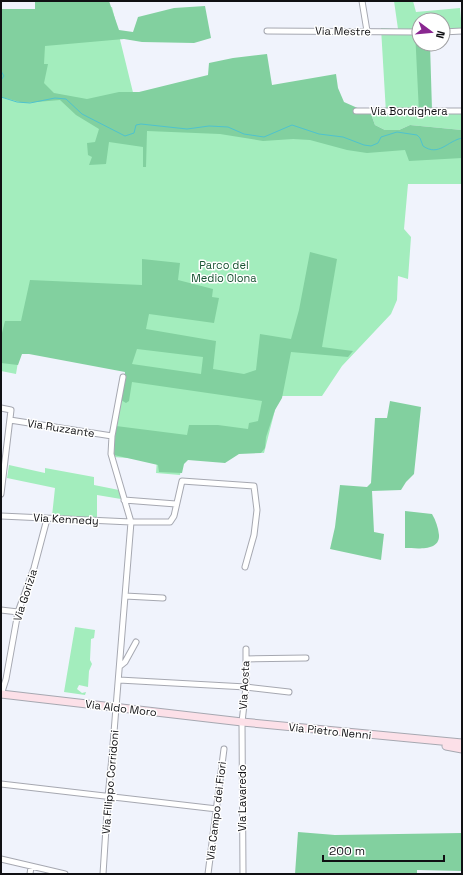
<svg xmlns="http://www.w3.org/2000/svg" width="463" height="875" viewBox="0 0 463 875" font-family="'Space Grotesk',sans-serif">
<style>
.green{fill:#a3edbd}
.forest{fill:#82d09f;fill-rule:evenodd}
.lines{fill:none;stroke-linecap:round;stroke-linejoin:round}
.stream{stroke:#4ec3ce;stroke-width:1}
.street-casing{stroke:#a6a8b1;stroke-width:7}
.secondary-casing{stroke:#a6a8b1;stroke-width:9}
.street{stroke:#fff;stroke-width:5}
.secondary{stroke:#fce0e8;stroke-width:7}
.labels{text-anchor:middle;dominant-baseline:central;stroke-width:3;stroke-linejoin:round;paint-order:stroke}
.street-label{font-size:11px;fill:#101013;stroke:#fff}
.park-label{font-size:11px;fill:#195333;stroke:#fff}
</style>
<rect width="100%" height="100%" fill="#f0f3fc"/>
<!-- green -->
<path class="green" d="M394,1h19l3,11 44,-4 2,22h-19v-10h-24v93l43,-5v22l-52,-5 -11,5h-14l-10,-5 -4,-11 15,-1 -5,-85 17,1z
M112,7l29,118 321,13v46h-54l-4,45 7,8 -3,42 -10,-3 -1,24 -6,14 -49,52 -20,30h-40l-6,10 -12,47 -79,-5 -5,27 -24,-2 1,-13 -44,-3 2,-30 13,-56 -108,-21 -4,24 -15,-3v-360z
M9,465l36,8v-5l49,9v8l25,5 2,9 -24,-4v24l-45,-3 3,-28 -48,-10z
M75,627l20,3 -1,8 -3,1 -1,21 2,4 -3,7 -1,16 -9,-2 -2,4 5,4 4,-1 -1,3 -21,-3z"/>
<!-- forest -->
<path class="forest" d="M35,1h74l10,29 14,2 5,-15 36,-9 31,-2 6,32 -17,5 -52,-1 -18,-3 -79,7 -1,18h4l-4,19 10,10 33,6 32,-7h20l69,-17 1,-12 24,-5 34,-4 5,31 64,-11 2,14 6,14 27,12 4,11 10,5h14l11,-5 52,5v28l-53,3 -4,-11 -38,3 -20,-3 -37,-10 -17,-1 -30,2 -43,-7 -73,-3 -1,36h-3v-20l-34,-5 -3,22 -17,1 3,-8 -4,-2 -1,-12 8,-1 4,-13 -23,-14 -16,-15 -36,3 -23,-6v-88h34z
M415,30h4v14h11l2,66 -13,3z
M310,252l27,7 -15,88 31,4 -5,6 -57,-5 -9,46 -7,12 -9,27 -1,11 -4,5 -22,1 -14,9 -37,-3 -4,4 -2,9 -23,-1 -1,-7 -44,-10 2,-29 71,9 2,-10h29l30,4 1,-6 9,-2 4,-20 -130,-19 -3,19 -3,2 -5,-3 4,-28 -96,-18h-7l-4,11 -17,-2v-26l4,-16h16l9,-41 112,5v-26l38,4 -2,17 35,9 -1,8 7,1 -5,25 -65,-9 -3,15 70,12 -3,28 31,5 12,-4 4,-36 31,5 8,-29zM137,349l66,8 -2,17 -69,-10z
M390,401l31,6 -7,67 -8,8 -5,8 -29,1 2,41 10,2 -3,26 -51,-11 5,-22 5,-42 27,2 4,-4 4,-65h12z
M405,511l27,3c4,7 6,13 7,21 1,17 -23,13 -34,13z
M298,832l37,3 127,-2v38l-45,-1v4h-122z"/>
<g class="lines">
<!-- stream -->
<path class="stream" d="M1,71l3,5 -3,4
M1,97l16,5 13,1 25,-5 11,1 16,15 43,22 9,-3 2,-8 5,-1 46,5 22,-3 19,1 16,7 20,3 28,-12 27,9 24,3 21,8 7,1 7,-3 3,-6 16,-5 20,3 3,3 3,8c16,11 24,-5 39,-8"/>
<defs>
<path id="street" d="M362,1l5,30
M267,31l152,1
M443,32l19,-1
M356,111h106
M1,408l10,2 -10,84
M10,420l102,16
M124,500l52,4
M1,516l130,6h39l4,-6 8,-35 72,5 3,24 -3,25 -9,32
M125,596l38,2
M1,610l17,2
M246,659l60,-1
M120,666l5,-4 11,-20
M119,680l127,7 43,5
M1,695l5,-16 12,-67 16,-44 13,-49
M1,784l216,25
M1,859l64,15
M30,874l1,-7
M103,874l5,-77 4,-40 19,-235 -20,-68 1,-18 11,-59
M208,874l16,-125
M243,874l-1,-152 4,-35v-38"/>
<path id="secondary" d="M1,694l241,28 220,21
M446,746l16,3"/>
</defs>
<!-- street casing -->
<use href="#street" class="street-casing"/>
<!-- secondary casing -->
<use href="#secondary" class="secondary-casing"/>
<!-- street -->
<use href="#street" class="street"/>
<!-- secondary -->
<use href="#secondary" class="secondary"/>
</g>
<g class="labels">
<!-- street labels -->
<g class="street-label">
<text transform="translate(343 31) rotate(1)">Via Mestre</text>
<text x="409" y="111">Via Bordighera</text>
<text transform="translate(61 428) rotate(9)">Via Ruzzante</text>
<text transform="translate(66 519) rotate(3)">Via Kennedy</text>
<text transform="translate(25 595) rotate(-72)">Via Gorizia</text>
<text transform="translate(244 685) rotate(-87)">Via Aosta</text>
<text transform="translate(121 708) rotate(7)">Via Aldo Moro</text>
<text transform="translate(330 731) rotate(6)">Via Pietro Nenni</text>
<text transform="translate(110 782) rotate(-85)">Via Filippo Corridoni</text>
<text transform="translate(242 798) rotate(-90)">Via Lavaredo</text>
<text transform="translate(216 811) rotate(-83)">Via Campo dei Fiori</text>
</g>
<!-- park labels -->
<g class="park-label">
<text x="224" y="265">Parco del<tspan x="224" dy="13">Medio Olona</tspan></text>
</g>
</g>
<!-- border -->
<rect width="463" height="875" fill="none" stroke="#101013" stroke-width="4"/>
<!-- north arrow -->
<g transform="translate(431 32) rotate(106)"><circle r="19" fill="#ffffff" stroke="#9f9fa1"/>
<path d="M0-3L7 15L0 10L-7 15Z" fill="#892790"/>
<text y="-6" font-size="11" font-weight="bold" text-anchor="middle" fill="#101013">N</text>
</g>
<!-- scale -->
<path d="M323 855v6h121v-6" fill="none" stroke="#101013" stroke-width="2"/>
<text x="329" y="855" font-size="12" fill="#101013" stroke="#ffffff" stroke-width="3" paint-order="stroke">200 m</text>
</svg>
